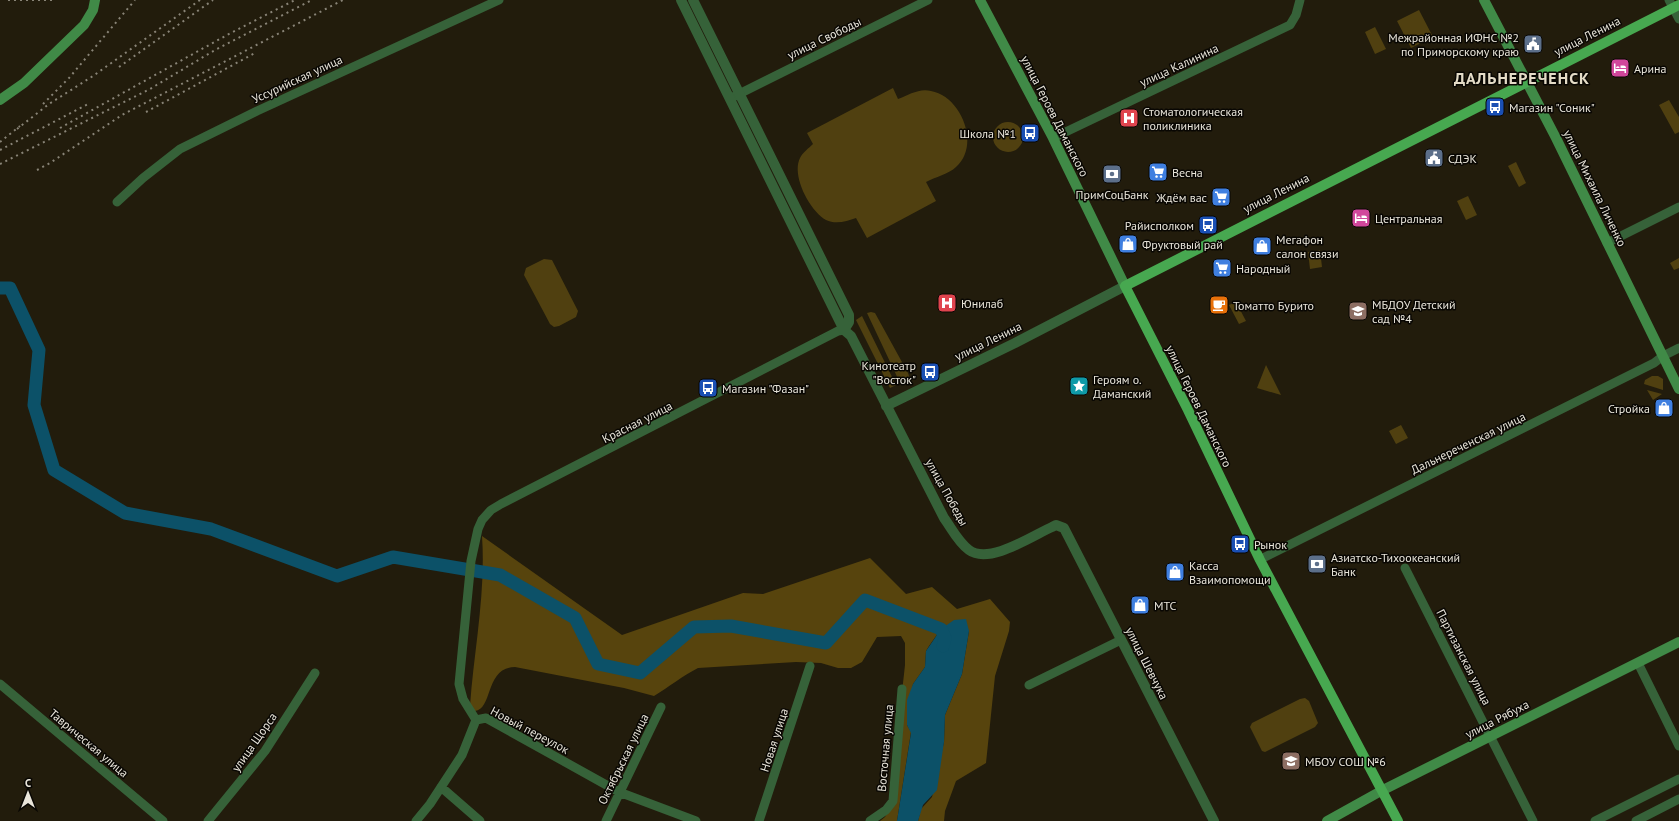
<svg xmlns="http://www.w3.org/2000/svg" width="1679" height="821" viewBox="0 0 1679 821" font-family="'PT Sans',sans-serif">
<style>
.green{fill:#504010}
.forest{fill:#57440d}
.water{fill:#0c5168}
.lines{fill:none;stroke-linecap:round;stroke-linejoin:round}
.river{stroke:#0c5168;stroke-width:13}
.minor{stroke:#366239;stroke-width:9}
.tertiary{stroke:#366239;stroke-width:10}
.secondary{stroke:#408a47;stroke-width:10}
.primary{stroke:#47a850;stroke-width:10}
.rail{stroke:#898477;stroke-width:2;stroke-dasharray:2 4;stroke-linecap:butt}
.labels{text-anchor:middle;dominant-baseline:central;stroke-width:3;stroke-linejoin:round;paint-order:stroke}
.street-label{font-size:12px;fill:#e9e5da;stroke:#090703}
.poi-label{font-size:12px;fill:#e9e5da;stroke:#090703;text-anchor:start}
.district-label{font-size:16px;font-weight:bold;letter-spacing:1px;fill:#e4dcc7;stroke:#090703}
</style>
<rect width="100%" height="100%" fill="#221c0c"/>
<!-- green -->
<path class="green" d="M1419,10l14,27 -22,11 -14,-27z
M1375,27l11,22 -11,5 -10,-22z
M893,88l5,11c11,-4 21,-11 33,-8 30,5 50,54 25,76 -7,7 -21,10 -30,15l10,19 -69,37 -11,-20c-9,3 -20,7 -30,2 -16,-9 -35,-44 -26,-62 2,-5 9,-10 13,-14l-6,-11z
M1669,100l10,17v15l-4,2 -16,-29z
M993 137a15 15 0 1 1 30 0a15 15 0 1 1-30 0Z
M1516,162l10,21 -7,4 -11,-21z
M1468,196l9,19 -11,5 -9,-19z
M1320,250l2,17 -12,2 -2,-17z
M1679,258v10l-5,2 -4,-7z
M544,259l8,1 26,51 -2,6 -17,9 -5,1 -4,-3 -26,-49 2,-7z
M1236,302l10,19 -7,3 -10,-19z
M871,312l4,1 33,60 2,6 -9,6 -34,-72z
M862,316l34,69 -6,3 -34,-68z
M1266,365l15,30 -24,-7z
M1652,376h6l5,3v11l-19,-6 1,-4z
M1647,390l15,4 -9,6z
M1401,425l7,13 -12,6 -7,-13z
M1305,698l4,3 9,22 -3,4 -50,25 -3,-1 -12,-24 2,-4 48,-24z"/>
<!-- forest -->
<path class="forest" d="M482,536l140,99 121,-42 20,1 107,-36 36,36 26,-7 25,22 33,-10 20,23 -1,9 -14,45 -9,87 -30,18 -11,30 -1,10h-26l3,-12 11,-12 12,-55 1,-27 17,-41 7,-43 -28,-2 -12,17 -3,5 -1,16 -12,17 -6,41 4,7 -14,89h-17l5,-4 4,-7 16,-145v-22l-4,-7 -24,1 -15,25 -11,6h-13l-17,-5 -25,-1 -98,6c-16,8 -29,19 -44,28l-30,-8 -109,-21c-30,0 -22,42 -40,44l-5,-5c4,-56 16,-113 12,-170z"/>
<!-- water -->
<path class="water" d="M966,619l3,12 -7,43 -17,41 -1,27 -7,48 -14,15 -5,16h-21l14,-88 -4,-8v-25l6,-16 12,-17 1,-16 15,-22 13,-9z"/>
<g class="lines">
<!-- river -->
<path class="river" d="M0,288h10l29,62 -5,55 20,65 71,43 86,16 126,47 56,-19 107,18 75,43 23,46 42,9 54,-46 37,-1 95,17 39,-43 76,29 4,9 -2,8"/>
<!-- minor -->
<path class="minor" d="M1669,0l10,19
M731,98l197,-98
M1053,138l237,-113 6,-10 4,-15
M117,202l26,-24 37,-29 77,-38 242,-111
M1607,243l72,-36
M1265,557l389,-194 9,-7 16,-8
M1405,568l128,253
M1638,663l41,83
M0,684l163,137
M1029,685l92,-45
M476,720l-13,-21 -4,-15 12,-123 7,-32 4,-9 9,-10 10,-6 337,-173 6,-1
M476,720l10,-2 133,74 77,29
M441,787l39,34
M208,821l57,-70 50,-78
M416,821l14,-17 32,-49 14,-35
M606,821l55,-114
M759,821l51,-155
M870,821l16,-11 7,-9 9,-112
M1595,821l84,-42
M1636,821l43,-22"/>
<!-- tertiary -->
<path class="tertiary" d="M681,0l163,330 7,6 93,182c8,11 14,24 25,32 20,15 63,-14 83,-23l4,-2 8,3 150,293
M693,0l156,315v7l-5,8
M886,406l129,-63 110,-57"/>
<!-- secondary -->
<path class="secondary" d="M980,0l73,138 72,148
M1484,0l72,138 123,251
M0,100l24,-17 60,-58 9,-15 2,-10
M1327,821l54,-30 298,-149"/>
<!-- primary -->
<path class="primary" d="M1398,821l-138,-261 -72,-150 -63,-124 554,-281"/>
<!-- rail -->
<path class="rail" d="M8,0h46
M119,67l94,-67
M43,104l26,-26 66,-78
M146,112l109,-59
M60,128l167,-93 68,-35
M17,129l32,-25 44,-28 107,-76
M0,142l20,-16
M0,150l90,-47
M0,164l150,-75 65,-39 97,-50
M37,170l13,-7 72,-48 221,-115"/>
</g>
<!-- icons -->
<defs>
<symbol id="civic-square" viewBox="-11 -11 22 22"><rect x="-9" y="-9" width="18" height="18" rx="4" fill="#5c6f8a" stroke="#090703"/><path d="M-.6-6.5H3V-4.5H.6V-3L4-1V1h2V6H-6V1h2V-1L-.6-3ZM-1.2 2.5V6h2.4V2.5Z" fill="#fff"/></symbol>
<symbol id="hotel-square" viewBox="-11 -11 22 22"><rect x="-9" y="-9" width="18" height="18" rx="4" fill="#d1479c" stroke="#090703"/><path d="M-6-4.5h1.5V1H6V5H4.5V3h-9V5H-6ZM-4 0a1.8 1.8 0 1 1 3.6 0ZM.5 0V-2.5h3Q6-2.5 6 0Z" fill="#fff"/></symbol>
<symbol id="bus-square" viewBox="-11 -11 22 22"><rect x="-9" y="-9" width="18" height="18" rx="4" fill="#1a4fb4" stroke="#090703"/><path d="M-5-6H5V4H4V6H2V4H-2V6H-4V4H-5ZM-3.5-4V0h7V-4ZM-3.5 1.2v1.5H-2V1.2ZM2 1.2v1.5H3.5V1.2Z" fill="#fff"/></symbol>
<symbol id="hospital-square" viewBox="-11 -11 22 22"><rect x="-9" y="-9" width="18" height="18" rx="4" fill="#e0444e" stroke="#090703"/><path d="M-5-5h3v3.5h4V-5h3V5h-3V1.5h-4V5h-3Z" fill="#fff"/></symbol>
<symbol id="supermarket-square" viewBox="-11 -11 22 22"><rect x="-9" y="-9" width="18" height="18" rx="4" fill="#3f7fe0" stroke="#090703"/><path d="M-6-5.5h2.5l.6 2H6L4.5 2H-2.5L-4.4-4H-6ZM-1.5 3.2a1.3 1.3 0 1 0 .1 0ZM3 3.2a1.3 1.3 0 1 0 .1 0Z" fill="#fff"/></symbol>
<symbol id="bank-square" viewBox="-11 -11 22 22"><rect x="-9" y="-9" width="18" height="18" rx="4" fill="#5c6f8a" stroke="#090703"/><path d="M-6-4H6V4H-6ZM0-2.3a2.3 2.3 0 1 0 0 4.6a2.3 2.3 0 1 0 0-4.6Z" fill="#fff"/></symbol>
<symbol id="shop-square" viewBox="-11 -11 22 22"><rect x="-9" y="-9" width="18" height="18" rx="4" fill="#3f7fe0" stroke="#090703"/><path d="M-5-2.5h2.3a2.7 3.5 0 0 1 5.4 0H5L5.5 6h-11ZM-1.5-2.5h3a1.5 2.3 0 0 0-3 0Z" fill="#fff"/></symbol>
<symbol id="cafe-square" viewBox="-11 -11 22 22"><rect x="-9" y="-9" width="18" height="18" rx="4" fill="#e8710a" stroke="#090703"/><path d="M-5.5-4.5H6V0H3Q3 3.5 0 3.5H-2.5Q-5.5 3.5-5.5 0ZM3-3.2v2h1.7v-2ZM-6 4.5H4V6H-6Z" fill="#fff"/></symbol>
<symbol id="school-square" viewBox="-11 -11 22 22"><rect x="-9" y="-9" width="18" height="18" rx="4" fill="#8d6e63" stroke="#090703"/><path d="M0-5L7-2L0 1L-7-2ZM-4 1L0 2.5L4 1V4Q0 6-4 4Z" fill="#fff"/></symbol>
<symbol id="sight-square" viewBox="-11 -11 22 22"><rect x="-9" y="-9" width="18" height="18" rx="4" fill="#0f9aa8" stroke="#090703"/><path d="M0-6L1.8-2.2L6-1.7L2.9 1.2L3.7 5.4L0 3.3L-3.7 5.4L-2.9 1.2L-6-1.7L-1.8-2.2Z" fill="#fff"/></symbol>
</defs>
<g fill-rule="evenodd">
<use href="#civic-square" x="1522" y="33" width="22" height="22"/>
<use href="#hotel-square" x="1609" y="57" width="22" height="22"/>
<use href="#bus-square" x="1484" y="96" width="22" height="22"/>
<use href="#hospital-square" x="1118" y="107" width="22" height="22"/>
<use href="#bus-square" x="1019" y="122" width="22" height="22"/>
<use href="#civic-square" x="1423" y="147" width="22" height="22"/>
<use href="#supermarket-square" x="1147" y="161" width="22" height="22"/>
<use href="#bank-square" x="1101" y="163" width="22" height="22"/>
<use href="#supermarket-square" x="1210" y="186" width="22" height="22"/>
<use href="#hotel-square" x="1350" y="207" width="22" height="22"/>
<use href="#bus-square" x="1197" y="214" width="22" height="22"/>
<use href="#shop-square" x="1117" y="233" width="22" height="22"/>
<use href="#shop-square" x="1251" y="235" width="22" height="22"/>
<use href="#supermarket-square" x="1211" y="257" width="22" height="22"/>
<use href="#hospital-square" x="936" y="292" width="22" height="22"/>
<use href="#cafe-square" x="1208" y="294" width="22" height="22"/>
<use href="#school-square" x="1347" y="300" width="22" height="22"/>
<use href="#bus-square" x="919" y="361" width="22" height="22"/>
<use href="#sight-square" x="1068" y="375" width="22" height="22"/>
<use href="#bus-square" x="697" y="377" width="22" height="22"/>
<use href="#shop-square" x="1653" y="397" width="22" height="22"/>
<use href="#bus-square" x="1229" y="533" width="22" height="22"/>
<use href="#bank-square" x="1306" y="553" width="22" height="22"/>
<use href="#shop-square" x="1164" y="561" width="22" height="22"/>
<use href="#shop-square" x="1129" y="594" width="22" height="22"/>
<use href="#school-square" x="1280" y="750" width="22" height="22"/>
</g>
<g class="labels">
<!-- street labels -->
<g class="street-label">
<text transform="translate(1587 36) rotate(-27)">улица Ленина</text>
<text transform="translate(824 38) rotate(-26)">улица Свободы</text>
<text transform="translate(1179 65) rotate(-25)">улица Калинина</text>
<text transform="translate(297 79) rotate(-25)">Уссурийская улица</text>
<text transform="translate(1055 116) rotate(63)">улица Героев Даманского</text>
<text transform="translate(1595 188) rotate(64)">улица Михаила Личенко</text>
<text transform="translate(1276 193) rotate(-27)">улица Ленина</text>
<text transform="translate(988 341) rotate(-26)">улица Ленина</text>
<text transform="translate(1199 406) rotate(64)">улица Героев Даманского</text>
<text transform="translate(637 422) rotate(-27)">Красная улица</text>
<text transform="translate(1468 443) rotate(-26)">Дальнереченская улица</text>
<text transform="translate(947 492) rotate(61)">улица Победы</text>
<text transform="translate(1464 657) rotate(63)">Партизанская улица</text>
<text transform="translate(1147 663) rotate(63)">улица Шевчука</text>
<text transform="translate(1497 719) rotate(-27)">улица Рябуха</text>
<text transform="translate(530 730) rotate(28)">Новый переулок</text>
<text transform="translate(774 740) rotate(-72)">Новая улица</text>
<text transform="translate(254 742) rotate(-55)">улица Щорса</text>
<text transform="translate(89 743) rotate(40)">Таврическая улица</text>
<text transform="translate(885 748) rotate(-85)">Восточная улица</text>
<text transform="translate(623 759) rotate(-64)">Октябрьская улица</text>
</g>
<!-- poi labels -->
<g class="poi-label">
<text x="1519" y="37" text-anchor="end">Межрайонная ИФНС №2<tspan x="1519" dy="14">по Приморскому краю</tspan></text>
<text x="1634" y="68">Арина</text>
<text x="1509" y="107">Магазин "Соник"</text>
<text x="1143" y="111">Стоматологическая<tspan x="1143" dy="14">поликлиника</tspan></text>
<text x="1016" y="133" text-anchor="end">Школа №1</text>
<text x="1448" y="158">СДЭК</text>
<text x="1172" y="172">Весна</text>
<text x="1112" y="194" text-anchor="middle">ПримСоцБанк</text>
<text x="1207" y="197" text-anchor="end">Ждём вас</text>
<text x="1375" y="218">Центральная</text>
<text x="1194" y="225" text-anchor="end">Райисполком</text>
<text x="1276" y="239">Мегафон<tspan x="1276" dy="14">салон связи</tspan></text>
<text x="1142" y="244">Фруктовый рай</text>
<text x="1236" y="268">Народный</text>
<text x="961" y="303">Юнилаб</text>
<text x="1372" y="304">МБДОУ Детский<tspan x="1372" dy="14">сад №4</tspan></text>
<text x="1233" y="305">Томатто Бурито</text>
<text x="916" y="365" text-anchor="end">Кинотеатр<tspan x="916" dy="14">"Восток"</tspan></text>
<text x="1093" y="379">Героям о.<tspan x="1093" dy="14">Даманский</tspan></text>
<text x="722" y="388">Магазин "Фазан"</text>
<text x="1650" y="408" text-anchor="end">Стройка</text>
<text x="1254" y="544">Рынок</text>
<text x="1331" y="557">Азиатско-Тихоокеанский<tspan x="1331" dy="14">Банк</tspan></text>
<text x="1189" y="565">Касса<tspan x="1189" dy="14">Взаимопомощи</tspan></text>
<text x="1154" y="605">МТС</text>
<text x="1305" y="761">МБОУ СОШ №6</text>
</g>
<!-- district labels -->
<g class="district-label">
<text x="1522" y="78">ДАЛЬНЕРЕЧЕНСК</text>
</g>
</g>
<!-- north arrow -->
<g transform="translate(28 793)" stroke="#090703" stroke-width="3" paint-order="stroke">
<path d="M0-3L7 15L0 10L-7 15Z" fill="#e9e5da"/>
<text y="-6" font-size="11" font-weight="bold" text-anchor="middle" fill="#e9e5da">С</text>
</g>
</svg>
